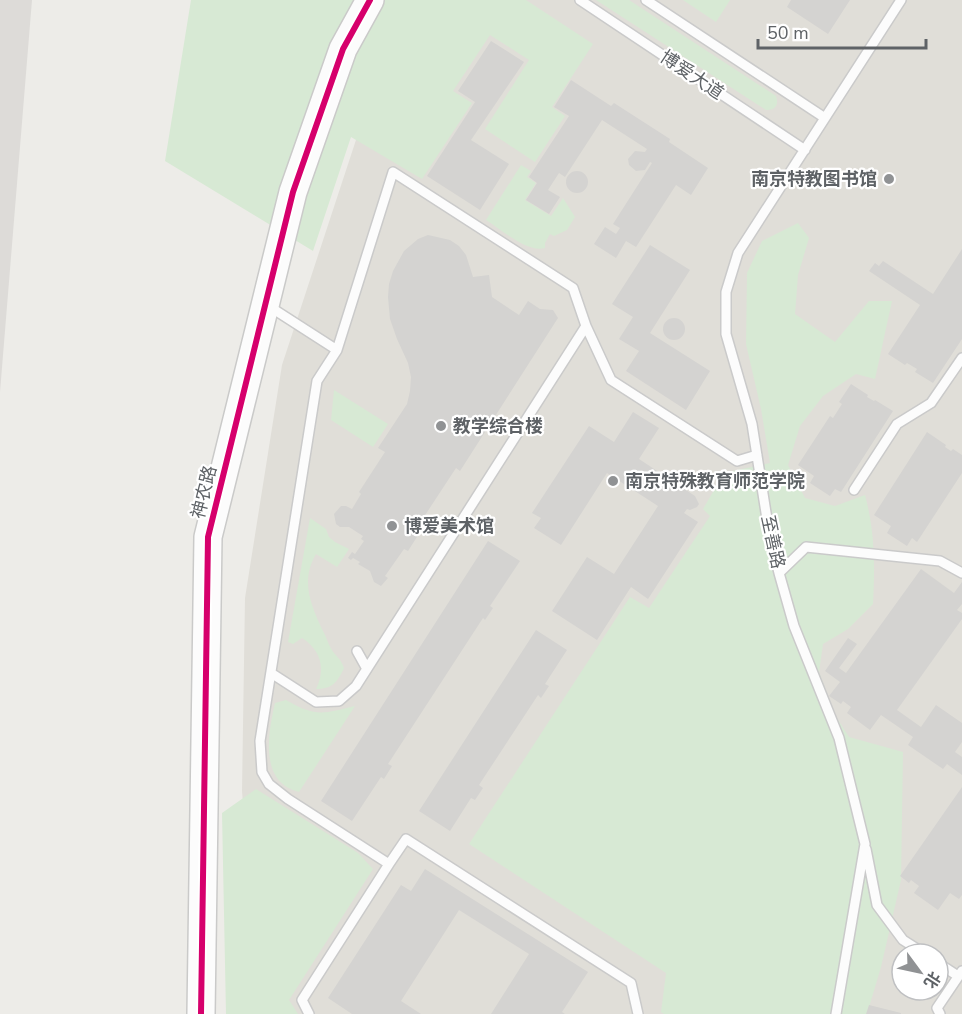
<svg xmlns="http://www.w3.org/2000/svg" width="962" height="1014" viewBox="0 0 962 1014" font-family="'Nunito Sans','Noto Sans SC',sans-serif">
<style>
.industrial{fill:#dddbd8}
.education{fill:#e0ded8;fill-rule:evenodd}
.green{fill:#d7e9d4}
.building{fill:#d4d3d1}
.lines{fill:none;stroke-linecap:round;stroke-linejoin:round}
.lane-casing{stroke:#cacaca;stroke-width:12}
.secondary-casing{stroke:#cacac9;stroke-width:30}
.lane{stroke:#fcfcfc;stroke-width:9}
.secondary{stroke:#fcfcfc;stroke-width:27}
.cycleway-casing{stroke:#fff;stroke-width:10}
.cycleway{stroke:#d6006c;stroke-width:6}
.poi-dot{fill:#909294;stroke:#fff;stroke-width:2}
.labels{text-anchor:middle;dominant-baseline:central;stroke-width:4.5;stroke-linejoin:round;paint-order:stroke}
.street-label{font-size:18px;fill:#5e6266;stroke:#fff}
.poi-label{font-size:18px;font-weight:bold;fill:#5e6266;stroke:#fff;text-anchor:start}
</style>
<rect width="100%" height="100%" fill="#edece8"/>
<!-- industrial -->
<path class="industrial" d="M0,0h32l-32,392z"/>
<!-- education -->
<path class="education" d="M402,0h560v1014h-702l-18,-223 3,-193 37,-233zM902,954h36v36h-36z"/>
<!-- green -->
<path class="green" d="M191,0h335l67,44 -41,63 13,9 -30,46 -50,-33 44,-69 -39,-25 -37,56 19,12 -50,76 -71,-42 -38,114 -148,-90z
M596,0h33l147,96c3,8 0,15 -10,14z
M683,0h47l-14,22z
M521,165l10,6 -4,6 9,6 -11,17 26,16 12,-18 12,19 -8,13 -13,6 -4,-2 -5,9v5c-18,5 -43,-18 -59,-28z
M798,223l11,15 -11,37 -3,39 40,28 34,-41h23l-17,78 -19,-5 -33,22 -23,30 -12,39 17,33 30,8 30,-11c10,37 10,70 8,109l-25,25 -25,15 -4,28 16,43 14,22 54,15 -2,128 -20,87 -14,47h-203l-3,-2 5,-39 -197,-129 161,-247 19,11 61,-92 -7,-7 21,-36 46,-10 -9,-54 -15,-65 1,-71 15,-32z
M334,390l54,34 -15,23 -42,-27z
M310,518l16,11 3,8 6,5 14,7 -12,18 -21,-13c-16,27 -5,52 7,77 4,7 6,16 11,22 5,6 7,7 10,15 -7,15 -12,21 -28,21 10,-20 5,-39 -14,-51l-9,6 -5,-2z
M286,700c29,17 37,14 69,6l-56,86c-40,-10 -31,-58 -24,-89z
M256,789l102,64 15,16 -84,131 9,14h-72l-4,-201z"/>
<!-- building -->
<path class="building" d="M791,0h59l-22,34 -41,-27z
M491,41l33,21 -53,78 38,24 -29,46 -53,-34 48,-74 -17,-11z
M571,80l40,26 3,-3 56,36 -1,3 39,26 -17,27 -15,-10 -40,62 -10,-6 -10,17 -22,-14 11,-17 11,7 4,-6 -7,-4 39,-61 -2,-1 -5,8 -9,1 -7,-6 -1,-6 7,-8 10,1 2,-3 -45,-29 -37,57 -6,-4 -11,17 12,7 -11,17 -23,-14 11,-17 -8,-6 40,-61 -15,-9z
M566 182a11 11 0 1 1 22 0a11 11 0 1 1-22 0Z
M428,235l22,5 9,6 7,9 7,22 16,-2 3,22 27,18 9,-14 12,8 13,1 5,8 -98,153 -4,-3 -38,58 4,3 -14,22 -4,-2 -19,27 3,2 -7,8 -7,-4 -4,-11 -12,-7 2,-2 -7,-4 -2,2 -3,-2 4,-6 3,2 9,-13 -3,-2 2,-3 -14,-9h-9l-4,-3 -2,-10 7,-8h5l6,3 9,-15 -2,-2 26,-40 -7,-4 29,-44 3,-13 1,-14 -3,-14 -11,-24 -7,-20 -2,-22 1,-13 4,-13 11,-20 14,-12z
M650,245l40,25 -40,63 60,38 -24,39 -60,-39 13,-20 -20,-12 14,-22 -21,-13z
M962,249v90l-29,44 -18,-11 2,-3 -10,-6 -2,2 -17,-11 32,-49 -51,-34 6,-8 4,3 4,-5 50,33z
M663 329a11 11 0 1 1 22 0a11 11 0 1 1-22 0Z
M851,384l17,11 -1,2 7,4 1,-1 18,11 -52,81 -6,-3 -5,7 -20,-13 4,-7 -16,-11 32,-49 3,2 9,-14 -3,-2z
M633,412l26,16 -20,31 56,37 4,8 -2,3 -7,3 -3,-1 -3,4 14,9 -50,77 -17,-12 -34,53 -45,-29 35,-54 27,17 44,-68 -51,-33 -46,72 -27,-17 7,-10 -9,-5 57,-87 25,16z
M927,432l19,13 -1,2 6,4 2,-2 9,6v18l-45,69 -5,-4 -5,8 -20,-13 4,-7 -17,-11z
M488,541l32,20 -30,45 3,2 -8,12 -2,-2 -95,146 4,2 -8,13 -3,-2 -29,44 -31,-20z
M921,569l33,24 8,-11v22l-5,6 5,3v6l-65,91 24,17 15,-22 26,18v19l-7,10 7,5v18l-15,-11 -4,5 -35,-24 5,-8 -32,-22 -11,15 -23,-17 4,-6 -8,-6 -2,3 -12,-8 11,-14 -15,-11 23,-33 9,6 -18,24 7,5z
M536,630l31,20 -22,34 4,2 -8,12 -3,-3 -59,90 4,3 -8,12 -4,-2 -21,33 -31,-20z
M962,787v108l-3,4 -9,-6 -12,17 -24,-17 5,-7 -8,-6 -2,3 -9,-7z
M425,869l163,103 -26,40 3,2h-74l38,-60 -70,-44 -58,91 20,13h-69l-24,-16 73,-113 10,6z
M869,1005l32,8v1h-35z"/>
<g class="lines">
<defs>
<path id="lane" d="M580,0l225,150
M646,0l179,118
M267,305l70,45 -20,31 -57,360 2,31 7,12 19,15 101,65 17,-25 225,144 7,31
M586,326l25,54 126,81 20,-6
M854,490l43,-66 34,-21 31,-45
M779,573l27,-26 134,14 22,12
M357,651l10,18
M271,673l45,29 23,-1 17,-15 230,-360 -13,-38 -180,-116 -56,178
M866,849l11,56 26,35 22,14
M938,963l20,13
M309,1014l-7,-14 87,-136
M836,1014l29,-170 -26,-106 -45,-112 -15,-53 -9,-35 -18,-114 -26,-90v-42l12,-39 163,-253
M940,1014l-3,-6 25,-37"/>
<path id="secondary" d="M201,1014l7,-477 85,-345 50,-143 27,-49"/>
</defs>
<!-- lane casing -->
<use href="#lane" class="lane-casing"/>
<!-- secondary casing -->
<use href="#secondary" class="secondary-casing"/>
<!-- lane -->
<use href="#lane" class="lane"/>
<!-- secondary -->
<use href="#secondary" class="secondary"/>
<defs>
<path id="cycleway" d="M201,1014l7,-477 85,-345 50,-143 27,-49"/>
</defs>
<!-- cycleway casing -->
<use href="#cycleway" class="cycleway-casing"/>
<!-- cycleway -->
<use href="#cycleway" class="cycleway"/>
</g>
<!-- markers -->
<g class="poi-dot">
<circle cx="889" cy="179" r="6"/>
<circle cx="441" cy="426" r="6"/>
<circle cx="613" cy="481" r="6"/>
<circle cx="392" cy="526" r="6"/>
</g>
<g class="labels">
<!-- street labels -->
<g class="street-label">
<text transform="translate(692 75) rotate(34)">博爱大道</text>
<text transform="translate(204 492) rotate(-76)">神农路</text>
<text transform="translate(773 542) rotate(78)">至善路</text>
</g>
<!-- poi labels -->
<g class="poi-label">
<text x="877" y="179" text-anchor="end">南京特教图书馆</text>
<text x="453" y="426">教学综合楼</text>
<text x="625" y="481">南京特殊教育师范学院</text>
<text x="404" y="526">博爱美术馆</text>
</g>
</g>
<!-- north arrow -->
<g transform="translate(920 972) rotate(123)"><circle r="28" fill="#ffffff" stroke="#bfc0c2" stroke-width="1.5"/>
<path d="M0-4.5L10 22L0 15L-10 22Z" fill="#909294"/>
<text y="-9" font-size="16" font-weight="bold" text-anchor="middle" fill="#5e6266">北</text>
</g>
<!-- scale -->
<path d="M758 39v9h168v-9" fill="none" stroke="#5e6266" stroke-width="3"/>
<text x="767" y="39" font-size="18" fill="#5e6266" stroke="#ffffff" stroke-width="4.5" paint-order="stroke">50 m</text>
</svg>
